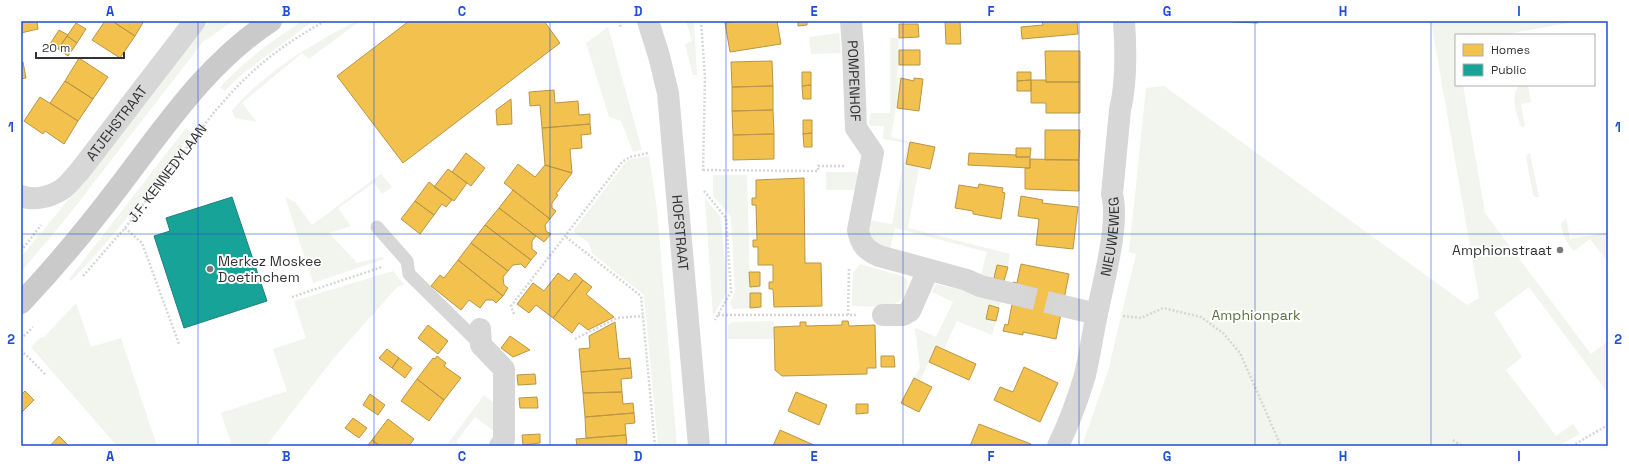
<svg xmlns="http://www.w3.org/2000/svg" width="1629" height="467" viewBox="0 0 1629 467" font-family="'Space Grotesk',sans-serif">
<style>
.green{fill:#f1f5ed}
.homes{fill:#f2c14e;stroke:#b99646}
.public{fill:#17a398;stroke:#1f817a}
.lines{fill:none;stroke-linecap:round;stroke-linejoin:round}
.minor-tunnel{stroke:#d6d6d6;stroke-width:22;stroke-dasharray:22 11;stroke-linecap:butt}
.path{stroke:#d6d6d6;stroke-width:2.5;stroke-dasharray:2 2;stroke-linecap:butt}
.service{stroke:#d7d7d7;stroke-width:13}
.minor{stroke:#d7d7d7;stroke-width:22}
.tertiary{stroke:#d7d7d7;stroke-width:22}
.primary{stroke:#cacaca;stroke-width:22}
.grid{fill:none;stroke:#1d4ed8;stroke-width:1;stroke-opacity:0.55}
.poi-dot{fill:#7a7a7a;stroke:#fff;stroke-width:1.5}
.labels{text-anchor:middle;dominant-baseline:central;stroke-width:4;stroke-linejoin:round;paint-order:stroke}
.street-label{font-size:14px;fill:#333;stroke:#fff}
.poi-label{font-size:14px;fill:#333;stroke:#fff;text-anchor:end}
.park-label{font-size:14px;fill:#56703f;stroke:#fff}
.neatline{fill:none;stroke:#1d4ed8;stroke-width:1.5}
.grid-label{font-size:13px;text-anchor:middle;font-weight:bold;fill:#1d4ed8}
</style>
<rect width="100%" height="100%" fill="#fff"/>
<!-- green -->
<path class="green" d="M210,21h23l-30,21 -135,174 -47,56v-15l47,-57 13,-13 109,-144z
M302,21h11l-71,53 -17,17 -5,-4c24,-26 52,-46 82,-66z
M356,21h4l-51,38 -7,-6 -60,50 15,19 -22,-4 -3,-7c32,-39 80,-67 124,-90z
M686,21h8l3,54h-4l-8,-31 7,-3z
M1431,21h147l-76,14h-46v50h7l22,128 106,141 17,-13v52l-79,-106 -35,26 28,44 -16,13 50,66 17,-12 7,10 -22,12h-476l26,-75 28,-117 -7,-2 17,-164 18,-2 303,219 12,-7z
M608,27l34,123 -9,2 -12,-31 -12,-4 -23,-74z
M839,33l2,20 -30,1 -2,-17z
M890,38h9v27l-3,12 5,1 -10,59 19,5 -4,22 13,3 -11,61 102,26 -2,13 -11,-2 -3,13h-14l7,-26 -92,-24 -5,21c-18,-6 -20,-11 -22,-29l24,4 15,-81 -24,-4 1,-13h-13l-2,-2 1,-9 1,-2h19z
M1520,85h8l3,17 -10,2 4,22 -3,1 -2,-2c-3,-13 -11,-29 0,-40z
M186,128l6,5c-38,51 -76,102 -121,148l-2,-2z
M1530,153l9,44h-4l-2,-2 -7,-38 2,-3z
M649,156l8,54 20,236h-19l-14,-151 -52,-42 -3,-10 -16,-12 52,-68 5,-4z
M826,172h29l3,2v10l-4,6h-28z
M381,174l11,13 -10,7 -8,-11 -36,25 13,18 -22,7 28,30 25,-6 2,2 -71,24 -28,-86 10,5 17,23z
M713,175h34l3,111h10l1,7h-11v15l-17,1 -3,-6 5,-11 -4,-75 -18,-21z
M705,198l16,19 6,75 -14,24z
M1566,218l4,21 38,-7v30l-18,-23 -16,12c-8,-9 -11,-15 -13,-27z
M860,264l42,12 5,4c3,33 -33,26 -55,26l1,-33z
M393,271l11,14 -6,1 -65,73 -67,87h-34l-11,-33 66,-22 -14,-42 33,-11 -12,-37z
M936,284l66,15 -3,9 -10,-2 -3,13 10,2 -4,14 -35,-14 -13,28 -8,-3 -16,35 -6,-3 6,-11 -5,-38 1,-1 20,9 17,-35 -21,-10z
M76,303l15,44 30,-9 36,108h-40l-86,-99 10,-10 2,1z
M774,321v18h-46v-14l3,-3z
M484,395l10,8 1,29 -20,-15 -19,25 5,4h-15z"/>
<!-- homes -->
<path class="homes" d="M21,21h16l1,8 -17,4z
M105,21h7l23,15 -15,22 -28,-18z
M112,21h32l-9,15z
M409,21h135l16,22 -157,120 -66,-87z
M739,21h38l4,23 -51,8 -5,-29z
M798,21h9v4l-9,1z
M945,21h15l1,23h-15z
M1042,21h35l1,13 -56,5 -1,-12 22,-2z
M1233,21h25v2l-25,-1z
M76,23l10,6 -9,14 -10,-7z
M899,24h19l1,13 -20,1z
M59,30l9,5 -10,14 -8,-5z
M67,36l10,7 -9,13 -10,-7z
M899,50h21v15h-21z
M1045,51h35v31h-34z
M79,58l29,19 -15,22 -28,-18z
M772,61l1,25 -41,1 -1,-25z
M23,62l3,16 -5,1v-16z
M802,72h9v13l-9,1z
M1017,72h14v8l-14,1z
M901,78l13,3v-3l9,1 -4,32 -22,-3z
M1031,80h15v2h34v31h-34v-10h-15z
M1031,80v11h-14v-10z
M65,81l28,18 -15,22 -28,-18z
M811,85v14h-8l-1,-13z
M773,86v24l-41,1v-24z
M554,90l1,13 23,-2 1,14 11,-1v10l-48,4 -2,-23 -10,1 -1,-14z
M40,97l38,24 -14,23 -19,-13 -2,3 -19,-13z
M511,99l1,25 -15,1 -1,-15z
M773,110l1,24 -41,1 -1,-24z
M803,120h9v13l-9,1z
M590,124l1,10 -10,1 1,13 -12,1 2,24 -27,-8 -3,-37z
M1045,130h35l-1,30h-34z
M812,133v14h-8l-1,-13z
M774,134v25l-41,1v-25z
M910,142l25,5 -5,22 -24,-5z
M1016,148h15l-1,9h-14z
M466,153l19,15 -14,18 -19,-14z
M969,153l47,2v2h14v11l-62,-3z
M1030,159l49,1v31l-54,-2v-21h5z
M518,164l17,13 10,-12 27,8 -16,21 2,1 -6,8v5l4,3 -6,8 -46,-36z
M448,169l19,14 -13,18 -20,-14z
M804,178l1,85h16l1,43 -48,1 -1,-18h-4v-7h4v-17h-15v-18h-5v-7h4l-1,-35h-4v-7h4v-18z
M429,182l23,18 -6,7 -4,-3 -8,11 -19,-14z
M979,184l24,4 -1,4 3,1 -4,26 -28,-5v-3l-18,-3 4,-23 19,3z
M513,190l37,29 -5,6 1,6 5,3 -7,8 -45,-34z
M1021,196l22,4 -1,3 36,4 -5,42 -37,-4 3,-26 -21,-3z
M415,201l19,14 -14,19 -19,-15z
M499,208l37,28 -4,5v8l5,4 -6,7 -46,-35z
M485,225l46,35 -6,8 -4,-4 -8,1 -5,6 -37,-28z
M471,243l37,28 -5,6 1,8 4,3 -5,8 -45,-36z
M458,260l45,36 -7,7 -3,-3h-7l-6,8 -11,-8 -8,10 -30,-24 9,-11 4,3z
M1021,264l48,10 -13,65 -33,-7v3l-20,-4 2,-7 3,1 7,-36h-3l1,-7 4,1z
M997,265l11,2 -4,14 -10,-3z
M749,272h11v14l-10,1z
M558,273l11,8 6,-8 8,7 -30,38 -17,-13 -7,8 -12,-9 16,-21 11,8z
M583,280l9,7 -6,7 28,23 -26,13 -9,-7 -7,10 -19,-15z
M750,293h11v14l-11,1z
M989,305l10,3 -3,13 -10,-2z
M842,321h6l1,5 26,-1 1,43h-9v6l-85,2 -7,-6 -1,-43 26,-1v-4h6v4l36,-1z
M615,322l4,37 11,-1 1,10 -50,4 -2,-23 11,-1 -1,-12z
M428,325l20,16 -10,13 -20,-16z
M510,336l20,14 -17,7 -12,-9z
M936,346l40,18 -7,16 -40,-18z
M387,349l12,9 -7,10 -13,-10z
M437,356l9,7 -2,3 17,12 -17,22 -27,-21 16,-21 2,1z
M881,356h13l1,11h-14z
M399,358l13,10 -7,10 -13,-10z
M1024,367l34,16 -18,39 -46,-22 6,-13 13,5z
M631,368l1,10 -11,1 1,13 -39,1 -2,-21z
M535,374l1,10 -18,1 -1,-10z
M914,378l18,9 -13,25 -18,-9z
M417,379l27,21 -15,21 -28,-20z
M25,391l9,9 -13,13v-18z
M622,392l1,12 10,-1 1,10 -49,4 -2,-24z
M796,392l31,13 -8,20 -31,-14z
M370,394l15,11 -7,10 -15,-10z
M537,397l1,11h-18l-1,-10z
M856,404h12v9l-12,1z
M634,413l1,10 -10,1 1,11 -40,3 -1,-21z
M353,418l14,10 -8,10 -14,-10z
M388,419l26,20 -5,7h-29l-8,-6z
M979,424l52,20 -1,2h-60z
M780,430l36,16h-43z
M540,434v9l-17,2 -1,-10z
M626,435l1,11h-50l-1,-7z
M59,436l10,10h-19z
M372,440l8,6h-13z"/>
<!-- public -->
<path class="public" d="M232,197l35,104 -83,27 -30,-92 16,-5 -4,-13z"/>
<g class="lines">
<!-- minor-tunnel -->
<path class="minor-tunnel" d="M1014,294l49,12"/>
<!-- path -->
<g class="path">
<path d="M619,21l2,7"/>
<path d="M701,21l4,56 -2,95"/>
<path d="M703,170l115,1v-5h26"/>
<path d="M704,191l22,27 5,74 -16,28"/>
<path d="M125,228l17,15 37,101"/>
<path d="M566,237l75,59 14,150"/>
<path d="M21,251l20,-26"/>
<path id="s1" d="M83,276l42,-48 90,-117c11,-12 21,-24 32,-34 22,-22 51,-41 78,-56"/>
<path d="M292,297l90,-30"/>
<path d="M514,314l-3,-8 111,-144 8,-5 18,-4"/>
<path d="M718,315h140"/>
<path d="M848,315l1,-47"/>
<path d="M1123,316l18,2 22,-10 38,9 22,16 17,20 41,93"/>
<path d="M21,339l12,-12"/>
<path d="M575,339l42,-21 26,-2"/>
<path d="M21,350l25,25"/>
<path d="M1453,440l9,6"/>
<path d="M1572,446l36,-21"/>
</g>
<!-- service -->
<path class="service" d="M377,227l30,34 2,13 72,71"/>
<!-- minor -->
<g class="minor">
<path id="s2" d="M851,21l2,27 3,80 17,25 -15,77c3,15 8,20 21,26l88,24 13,6 34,8"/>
<path id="s3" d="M21,196c12,5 29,1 40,-6 7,-4 13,-13 18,-18l116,-151"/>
<path d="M1063,306l34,8"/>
<path d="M883,315h20l7,-4 18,-41"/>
<path d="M480,329l1,16 23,24v71l-4,6"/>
<path id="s4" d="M1058,446c11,-23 20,-47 27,-71 6,-25 9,-51 15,-75 6,-29 19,-78 12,-106l8,-84c7,-28 6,-60 4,-89"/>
</g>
<!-- tertiary -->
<path class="tertiary" id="s5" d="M648,21l11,35 9,37 31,353"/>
<!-- primary -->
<path class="primary" d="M21,303c36,-38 69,-78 100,-119 45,-59 87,-122 150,-163"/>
</g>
<!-- grid -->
<path class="grid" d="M198,21v425M374,21v425M550,21v425M726,21v425M903,21v425M1079,21v425M1255,21v425M1431,21v425M21,234h1587"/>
<!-- markers -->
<g class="poi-dot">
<circle cx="1560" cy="250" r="4"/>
<circle cx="210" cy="269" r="4"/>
</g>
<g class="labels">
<!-- street labels -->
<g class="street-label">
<text stroke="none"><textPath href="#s2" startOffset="60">POMPENHOF</textPath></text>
<text stroke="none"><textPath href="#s3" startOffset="129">ATJEHSTRAAT</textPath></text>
<text stroke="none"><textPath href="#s1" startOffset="133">J.F. KENNEDYLAAN</textPath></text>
<text stroke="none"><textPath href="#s5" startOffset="215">HOFSTRAAT</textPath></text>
<text stroke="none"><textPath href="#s4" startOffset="217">NIEUWEWEG</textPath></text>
</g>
<!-- poi labels -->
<g class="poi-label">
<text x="1552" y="250">Amphionstraat</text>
<text x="218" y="261" text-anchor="start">Merkez Moskee<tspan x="218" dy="16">Doetinchem</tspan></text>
</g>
<!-- park labels -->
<g class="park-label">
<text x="1256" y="315">Amphionpark</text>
</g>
</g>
<!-- border -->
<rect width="1629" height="467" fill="none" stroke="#ffffff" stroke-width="44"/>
<!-- legend -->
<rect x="1455" y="34" width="140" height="52" fill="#ffffff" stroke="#adadad"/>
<rect x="1463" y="44" width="20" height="12" fill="#f2c14e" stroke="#adadad"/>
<text x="1491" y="54" font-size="12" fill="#333333">Homes</text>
<rect x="1463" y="64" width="20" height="12" fill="#17a398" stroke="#adadad"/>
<text x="1491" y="74" font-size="12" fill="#333333">Public</text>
<!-- scale -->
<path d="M36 52v6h88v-6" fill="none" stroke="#333333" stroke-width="2"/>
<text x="42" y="52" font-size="12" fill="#333333" stroke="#ffffff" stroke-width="3" paint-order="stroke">20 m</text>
<rect x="22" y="22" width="1585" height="423" class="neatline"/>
<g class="grid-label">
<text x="110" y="16">A</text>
<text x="286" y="16">B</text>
<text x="462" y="16">C</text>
<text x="638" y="16">D</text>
<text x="814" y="16">E</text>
<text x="991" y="16">F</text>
<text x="1167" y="16">G</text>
<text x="1343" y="16">H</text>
<text x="1519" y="16">I</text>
<text x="11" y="132">1</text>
<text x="1618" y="132">1</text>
<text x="11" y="344">2</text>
<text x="1618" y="344">2</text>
<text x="110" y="461">A</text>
<text x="286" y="461">B</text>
<text x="462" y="461">C</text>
<text x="638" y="461">D</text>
<text x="814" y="461">E</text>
<text x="991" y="461">F</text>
<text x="1167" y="461">G</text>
<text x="1343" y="461">H</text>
<text x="1519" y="461">I</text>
</g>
</svg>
